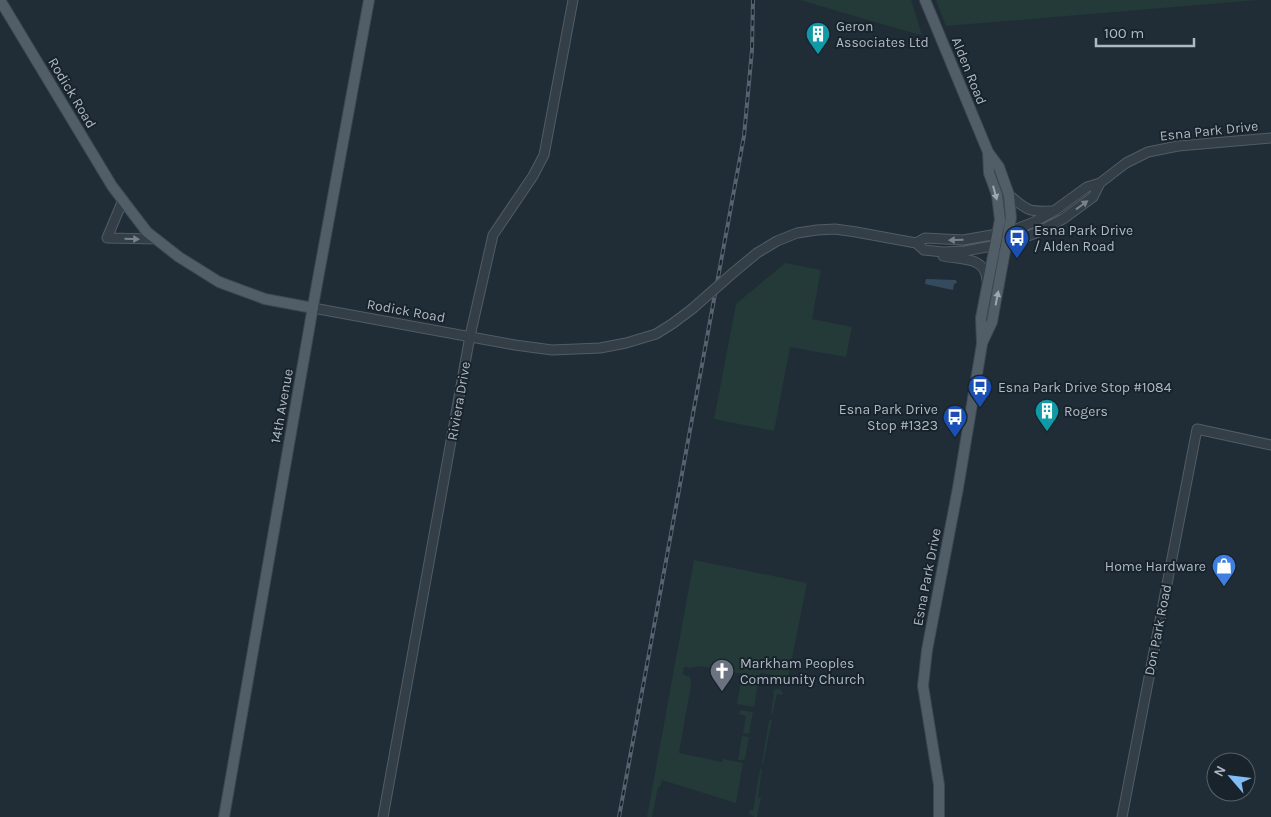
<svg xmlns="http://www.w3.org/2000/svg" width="1271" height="817" viewBox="0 0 1271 817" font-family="Karla,sans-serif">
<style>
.green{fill:#233a38}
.water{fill:#344b5d}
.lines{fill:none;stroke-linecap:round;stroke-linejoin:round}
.minor-casing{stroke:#515c65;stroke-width:11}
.major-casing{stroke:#3d4751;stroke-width:12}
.minor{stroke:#343e47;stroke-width:9}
.major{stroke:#525e67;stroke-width:10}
.rail-casing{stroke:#56636e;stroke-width:4}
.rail{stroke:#19232b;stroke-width:2;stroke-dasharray:5.5;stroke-linecap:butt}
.minor-bridge-casing{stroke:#515c65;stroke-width:11;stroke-linecap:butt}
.minor-bridge{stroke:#343e47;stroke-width:9}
.oneway{fill:#9ca7b1}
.oneway2{fill:#77828c}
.labels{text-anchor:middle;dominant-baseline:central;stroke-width:4;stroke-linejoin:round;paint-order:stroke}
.poi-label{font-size:14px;fill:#aeb9c4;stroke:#19232b;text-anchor:start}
.street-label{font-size:14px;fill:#aeb9c4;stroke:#19232b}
</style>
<rect width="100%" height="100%" fill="#202d36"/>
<!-- green -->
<path class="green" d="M800,0h111l11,35 -6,-1z
M936,0h321l-311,26z
M785,263l36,7 -9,49 40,8 -6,30 -56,-10 -16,84 -60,-12 22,-115z
M694,560l113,23 -19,95 -27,-5 -2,4 -60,-11 -8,2 -7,-1 -1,7 7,3 1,8 -12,68 43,9 1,-3 20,4 -7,40 -74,-23 -2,7h-2l-6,30h-5z
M741,681l17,3 -4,23 -17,-3z
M775,689h5l3,4v2l-6,-1 -5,21 -1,-2 3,-19 -2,-1z
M740,710l13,2 -4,22 -6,-1 3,-17 -7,-2z
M771,720h1l-9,44 -1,-2 7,-41z
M742,736l7,1 -4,22 -3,1h-4z
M762,768l-4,29 3,1 -4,19h-3v-1l-5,-2 1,-4h3l7,-40z"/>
<!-- water -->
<path class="water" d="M926,279l30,1 1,3 -3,1 -1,6 -28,-6z"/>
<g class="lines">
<defs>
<path id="minor" d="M1009,195c18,15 19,17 42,16
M123,200l-16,38 50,1
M916,243l9,-5 38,2 46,-8 25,-10 20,-11 33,-24 13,-4 26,-20 22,-11 30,-6 93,-8
M943,256c18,4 43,0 44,25
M734,272l23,-19 20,-12 20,-8 20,-3 18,-1 21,3 60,11 8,7 19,2 22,-1 43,-8 28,-10 27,-14 30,-22 7,-14
M313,308l202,37 37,5 48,-2 26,-5 30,-9 16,-10 20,-15
M383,817l87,-481 23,-101 40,-59 11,-21 29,-155
M1122,817l75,-388 74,16"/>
<path id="major" d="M0,0l112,186 35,46 32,25 40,25 46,17 48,9
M925,0l63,152 11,15 10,28 2,23 -19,104 -9,19
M224,817l91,-522 54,-295
M939,817v-32l-16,-99 4,-36 31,-162 24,-144 -1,-26 19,-98 -3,-25 -8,-22 -1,-21"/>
</defs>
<!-- minor casing -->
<use href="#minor" class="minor-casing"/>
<!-- major casing -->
<use href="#major" class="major-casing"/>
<!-- minor -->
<use href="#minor" class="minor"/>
<!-- major -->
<use href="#major" class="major"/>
<defs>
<path id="rail" d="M619,817l125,-681 8,-86 1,-50"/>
</defs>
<!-- rail casing -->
<use href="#rail" class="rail-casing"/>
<!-- rail -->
<use href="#rail" class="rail"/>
<defs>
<path id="minor-bridge" d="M692,309l42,-37"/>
</defs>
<!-- minor-bridge casing -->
<use href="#minor-bridge" class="minor-bridge-casing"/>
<!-- minor-bridge -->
<use href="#minor-bridge" class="minor-bridge"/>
</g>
<!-- one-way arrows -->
<defs><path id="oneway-solid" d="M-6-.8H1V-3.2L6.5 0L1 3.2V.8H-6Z" transform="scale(1.25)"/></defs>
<g class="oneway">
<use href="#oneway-solid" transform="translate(995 193) rotate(75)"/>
<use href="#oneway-solid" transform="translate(997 298) rotate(-79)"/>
</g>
<g class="oneway2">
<use href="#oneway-solid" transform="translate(1082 205) rotate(-36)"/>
<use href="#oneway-solid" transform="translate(132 239) rotate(1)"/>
<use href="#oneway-solid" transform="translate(956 240) rotate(179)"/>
</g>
<!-- icons -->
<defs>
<symbol id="building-pin" viewBox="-11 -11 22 30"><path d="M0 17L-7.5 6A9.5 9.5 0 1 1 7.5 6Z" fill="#0f9aa8" stroke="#19232b"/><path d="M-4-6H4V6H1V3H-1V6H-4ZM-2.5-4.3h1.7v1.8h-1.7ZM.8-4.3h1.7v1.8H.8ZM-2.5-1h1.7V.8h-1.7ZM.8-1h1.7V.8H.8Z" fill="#fff"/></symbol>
<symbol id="bus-pin" viewBox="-11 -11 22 30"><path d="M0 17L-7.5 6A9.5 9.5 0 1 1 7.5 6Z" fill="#1a4fb4" stroke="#19232b"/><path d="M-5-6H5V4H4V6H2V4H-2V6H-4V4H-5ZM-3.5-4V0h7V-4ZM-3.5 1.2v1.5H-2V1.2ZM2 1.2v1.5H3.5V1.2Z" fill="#fff"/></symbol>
<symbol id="shop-pin" viewBox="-11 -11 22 30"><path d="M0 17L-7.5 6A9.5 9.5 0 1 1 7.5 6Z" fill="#3f7fe0" stroke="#19232b"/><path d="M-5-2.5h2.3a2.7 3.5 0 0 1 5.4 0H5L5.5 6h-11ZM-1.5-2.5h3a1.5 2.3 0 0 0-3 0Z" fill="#fff"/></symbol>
<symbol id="church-pin" viewBox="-11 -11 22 30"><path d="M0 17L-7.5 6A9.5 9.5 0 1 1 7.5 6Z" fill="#6b7280" stroke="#19232b"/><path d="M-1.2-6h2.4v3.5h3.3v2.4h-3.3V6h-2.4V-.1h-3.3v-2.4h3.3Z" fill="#fff"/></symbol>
</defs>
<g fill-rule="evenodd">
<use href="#building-pin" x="804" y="20" width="28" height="38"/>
<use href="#bus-pin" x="1003" y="224" width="28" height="38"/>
<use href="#bus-pin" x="966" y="373" width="28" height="38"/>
<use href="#building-pin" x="1033" y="397" width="28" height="38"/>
<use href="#bus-pin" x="941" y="403" width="28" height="38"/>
<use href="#shop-pin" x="1210" y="552" width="28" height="38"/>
<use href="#church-pin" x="708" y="657" width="28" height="38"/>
</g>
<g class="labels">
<!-- poi labels -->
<g class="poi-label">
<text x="836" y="26">Geron<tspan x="836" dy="16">Associates Ltd</tspan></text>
<text x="1034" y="230">Esna Park Drive<tspan x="1034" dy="16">/ Alden Road</tspan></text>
<text x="998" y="387">Esna Park Drive Stop #1084</text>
<text x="938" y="409" text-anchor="end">Esna Park Drive<tspan x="938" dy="16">Stop #1323</tspan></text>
<text x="1064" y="411">Rogers</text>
<text x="1206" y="566" text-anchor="end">Home Hardware</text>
<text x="740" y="663">Markham Peoples<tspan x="740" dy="16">Community Church</tspan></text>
</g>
<!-- street labels -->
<g class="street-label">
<text transform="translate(969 71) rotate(68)">Alden Road</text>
<text transform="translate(72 93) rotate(59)">Rodick Road</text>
<text transform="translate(1209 131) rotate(-6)">Esna Park Drive</text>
<text transform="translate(406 311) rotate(10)">Rodick Road</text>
<text transform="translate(459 401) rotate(-80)">Riviera Drive</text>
<text transform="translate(282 406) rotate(-80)">14th Avenue</text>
<text transform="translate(927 577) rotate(-79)">Esna Park Drive</text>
<text transform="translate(1158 630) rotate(-79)">Don Park Road</text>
</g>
</g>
<!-- north arrow -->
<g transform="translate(1231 777) rotate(298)"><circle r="24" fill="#19232b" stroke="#555f68"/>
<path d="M0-4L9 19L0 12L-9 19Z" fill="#82bef5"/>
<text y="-8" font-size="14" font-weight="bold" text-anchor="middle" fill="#aeb9c4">N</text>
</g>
<!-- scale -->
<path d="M1096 38v8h98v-8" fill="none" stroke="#aeb9c4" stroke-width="2.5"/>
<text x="1104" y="38" font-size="15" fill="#aeb9c4" stroke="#19232b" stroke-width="4" paint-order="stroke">100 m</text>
</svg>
